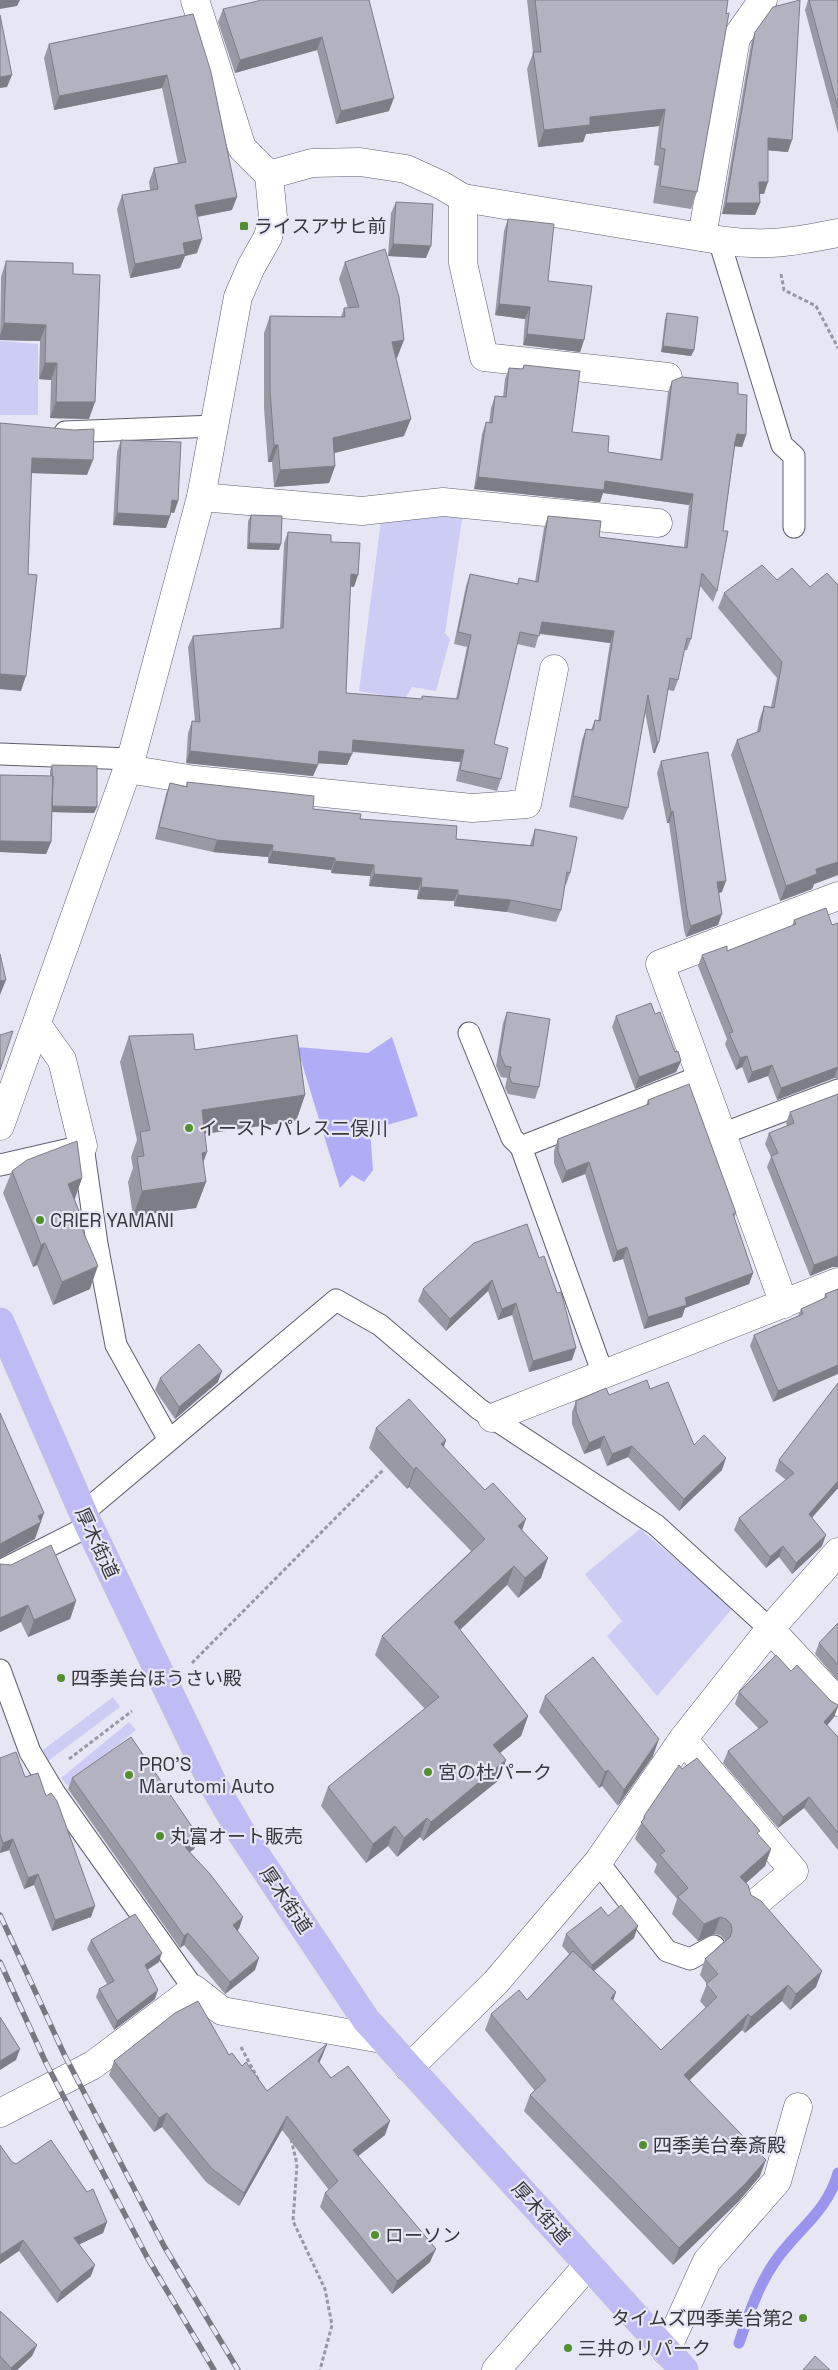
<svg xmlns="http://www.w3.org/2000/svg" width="838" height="2370" viewBox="0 0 838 2370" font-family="'Space Grotesk','Noto Sans JP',sans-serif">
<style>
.green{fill:#cdccf4}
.forest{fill:#b0adf6}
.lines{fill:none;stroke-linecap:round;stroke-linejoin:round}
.stream{stroke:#9a94ed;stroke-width:11}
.lane-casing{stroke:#5f5f6c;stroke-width:23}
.street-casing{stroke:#5f5f6c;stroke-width:29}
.secondary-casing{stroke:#5f5f6c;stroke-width:29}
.primary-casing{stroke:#c7c7c9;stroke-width:29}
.path{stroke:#9898a3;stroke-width:3;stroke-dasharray:4 2.5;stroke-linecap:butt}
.lane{stroke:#fff;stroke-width:21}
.street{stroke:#fff;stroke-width:28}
.secondary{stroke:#fff;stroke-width:28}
.primary{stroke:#bfbbf4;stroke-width:28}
.rail-casing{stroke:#787882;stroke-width:5.5}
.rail{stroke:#e6e6f5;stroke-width:4;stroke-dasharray:11;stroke-linecap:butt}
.wall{fill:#9999a6}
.shaded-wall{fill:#7d7d87}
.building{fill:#b2b2c1;stroke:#7d7d87}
.poi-dot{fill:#538f2f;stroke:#e6e6f5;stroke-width:2}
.labels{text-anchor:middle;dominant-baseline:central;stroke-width:4.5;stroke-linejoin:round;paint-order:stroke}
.poi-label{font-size:19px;fill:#37373d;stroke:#e6e6f5;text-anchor:start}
.street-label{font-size:19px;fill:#37373d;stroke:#e6e6f5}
</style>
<rect width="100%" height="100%" fill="#e6e6f5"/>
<!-- green -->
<path class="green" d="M0,341l38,3v71h-38z
M463,513l-18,120 5,6 -14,52 -24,-4 -7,12 -46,-8 22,-170z
M640,1529l93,79 -76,88 -50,-60 15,-15 -37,-47z
M113,1697l7,10 -72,54 -5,-11z
M129,1722l7,8 -68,56 -7,-8z"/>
<!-- forest -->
<path class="forest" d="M392,1037l26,79 -48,14 3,40 -9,12 -12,-7 -12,13 -43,-141 71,6z"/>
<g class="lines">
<!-- stream -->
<path class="stream" d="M739,2343c9,-26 19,-57 35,-80 22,-33 53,-50 64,-90"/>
<defs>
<path id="lane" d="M719,240l63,205 12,11v71
M65,432l149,-6
M0,754l131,5
M469,1033l43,105 9,9
M722,1134l116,-44
M0,1165l83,-19 14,98 19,101 53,95
M603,1374l-82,-227 180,-71
M83,1513l253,-213 44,25 99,84 177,116 114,104
M0,1571l89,-45
M0,1670l30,82 24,40 140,197
M598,1862l69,89 23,8 24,-13"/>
<path id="street" d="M195,0l47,148 27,27
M463,198v65l21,94 184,20
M702,237l34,-199 27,-38
M201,497l161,14 81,-9 215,21
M127,769l68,11 277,28 55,-4 27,-135
M37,1025l25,35 21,86
M784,1304l-124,-340 178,-68
M492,1418l346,-136
M770,1629l68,73
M683,1739l111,132 -37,31
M409,2068l87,-86 102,-120 85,-123 87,-110 68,-77
M0,2113l93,-48 101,-76 28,22 160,28
M666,2351l41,-90 70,-80 21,-74
M496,2370l92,-105"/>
<path id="secondary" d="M0,1126l131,-367 70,-262 37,-200 13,-30 17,-30 5,-20 -4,-42 43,-12 48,-1 46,7 35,16 22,13 256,42c46,7 74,2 119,-7"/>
<path id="primary" d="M0,1322l89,204 123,256 30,52 124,186 318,350"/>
</defs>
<!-- lane casing -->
<use href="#lane" class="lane-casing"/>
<!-- street casing -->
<use href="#street" class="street-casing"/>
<!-- secondary casing -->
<use href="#secondary" class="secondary-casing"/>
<!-- primary casing -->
<use href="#primary" class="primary-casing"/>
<!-- path -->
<path class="path" d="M781,274l3,16 32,16 22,42
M192,1663l192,-194
M69,1759l63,-48
M241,2047l18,34
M291,2139l6,25 -4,57 32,68 7,36 -12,45"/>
<!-- lane -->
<use href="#lane" class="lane"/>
<!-- street -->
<use href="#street" class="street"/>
<!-- secondary -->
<use href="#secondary" class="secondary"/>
<!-- primary -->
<use href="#primary" class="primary"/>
<defs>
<path id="rail" d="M0,1915l64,139 100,192 74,124
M0,1962l46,101 101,194 67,113"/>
</defs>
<!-- rail casing -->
<use href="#rail" class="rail-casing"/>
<!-- rail -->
<use href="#rail" class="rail"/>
</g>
<!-- wall -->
<path class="wall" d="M369,0l20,111 -53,13 -19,-74 -82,23 -17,-51 5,-13z
M527,0h201l-31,192 -6,17 -38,-6 6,-37 -5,-1 5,-39 -73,8 -3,8 -45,5 -11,-78 6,-16z
M808,0h30v133l-33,-123z
M193,14l39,196 -34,7 -1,36 -12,3 -5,12 -50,10 -13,-69 5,-14 28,-5 -1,-8 5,-14 24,-5 -16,-75 -108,22 -10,-52 5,-14z
M755,32l33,120 -20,-2 -4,44h-4v9l-5,12 -33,-1 29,-170z
M396,202l30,56 -38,-2 3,-43z
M508,219l76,121 -4,12 -57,-7 2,-26 -30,-4 9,-84z
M6,261l67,13 16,145 -39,-1 1,-38 -12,-1 1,-38 -40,-1 1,-63z
M345,262l52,96h-1l8,78 -70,17 1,13 -6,17 -55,4 -2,-25h-4l-4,-54v-75l6,-17 71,1 3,-9h4l-9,-29z
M667,313l27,37 -3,6 -30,-4 4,-33z
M524,365l48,67 36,20 52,8 8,-68 4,-11 66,13 8,41 -4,12 -7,-1 -12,85 -6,60 -4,11 -13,-16 -9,53 -4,11h-3l-6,30 -4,11 -6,-1 -13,63h-2l-8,-41 -17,96 -5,12 -54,-13 13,-67 4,-11 5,1 4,-10 3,1 12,-78 -71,-9 -4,14 -18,-4 -23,100 7,35 -4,12 -41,-10 4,-19 -108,-10 -5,13 -29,-2 -5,13 -127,-13 2,-30 4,-12 3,1 -7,-75 5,-11 87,-7 4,-86 4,-11 43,10 23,45 -4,-1 -4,107 75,6 1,-3 34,3 11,-52 -13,-3 12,-58 4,-12 47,10 2,-6 16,4 9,-54 4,-12 51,21 85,10 5,-42 -86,-12 -3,9 -126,-13 8,-55 4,-12 3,1 2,-15 4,-12 8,1 2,-18 4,-11 13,1z
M121,440l57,61 -4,12 -3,-1 -1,4 -4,12 -53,-3 4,-73z
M251,515l28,35 -32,-1 1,-28z
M777,580l33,7 28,-2v290l-24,9 -2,5 -32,12 -49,-146 6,-15 20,-8 2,-11 5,-15 7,1 6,-29 -59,-70 6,-15z
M661,761l61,131 -3,1 -1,32 -32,12 -2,-7 -15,-107h-2l-10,-50z
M52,765l42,48 -42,-1 -1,30 -5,12 -46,-2v-77l50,1v-5z
M187,782l269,57 74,6 5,-16 35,44 -4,12 -1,-1 -4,26 -5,12 -49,-10 -53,-6v-5l-37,-2 1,-9 -49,-4 1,-10 -39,-3v-3l-63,-7v-6l-55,-5 -58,-13 11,-45 4,-11 16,3z
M794,920l38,5 6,-2v156l-4,-1 -57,22 -9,-24 -20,7 -6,-16 -6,3 -11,-26 2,-5 -29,-73 4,-11 25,-4 65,-25z
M507,1012l32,75 -4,12 -27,-5 -3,-6 2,-10 -6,-1 -5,-11 7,-43z
M655,1014l26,47 -5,11 -41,17 -23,-62 4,-11z
M129,1036l66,14 110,45 -9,26 -91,13 -2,29 3,19 -10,26 -63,8 -5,-34 5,-14 -2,-11 6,-17 -17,-78z
M838,1094l-6,173 -22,9 -43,-109 4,-10 -6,-13 4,-11 18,-7 -1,-3 4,-11z
M648,1100l88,113 -2,5 19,55 -4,11 -64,24 -3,9 -38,12 -21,-70 -10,3 -28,-88 -23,9 -8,-20v-12l4,-12 88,-34z
M12,1171l70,7 -8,22 16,89 -37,16 -16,-40 -4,2 -30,-74z
M474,1243l98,117 -43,12 -17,-57 -14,5 -10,-29 -42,40 -28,-30 5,-12z
M838,1289l-65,113 -23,-56 4,-11 44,-19 3,-7 23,-10 1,-5z
M160,1378l58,4 -43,37 -20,-29z
M838,1383v105l-26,30 10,28 -30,28 -13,-17 -13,11 -32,-38 5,-12 47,-38 -11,-9 4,-11z
M650,1389l44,56 28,25 -43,41 -51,-54 -21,9 -7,-18 -16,6 -12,-30v-12l4,-11z
M376,1428l70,12 -2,7 78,83 19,48 -23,20 -11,-13 -47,45 68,86 -7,20 -21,17 6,7 -7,20 -76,61 -3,-4 -23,20 -9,-11 -22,17 -45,-57 7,-19 97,-78 -50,-54 7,-19 89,-85 -62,-64 -2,2 -38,-41z
M0,1564l76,37 -6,18 -42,18 -7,-15 -21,10z
M838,1623v58l-23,-27 4,-11z
M791,1671l40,30 7,4v2l-4,10 -7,9 11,11v113l-34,-42 -26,20 -55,-65 5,-12 31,-22 -24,-25 4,-12z
M545,1696l108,60 -35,50 -16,-20 -3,2 -60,-76z
M0,1758l25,19 66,140 -39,14 -18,-46 -10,4 -15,-39 -9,3z
M682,1769l76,66 13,14 -6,17 -19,17 5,12 65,92 -26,23 -8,-9 -37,32 -3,-3 -52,50 70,96 -21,25 -66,64 -149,-154 6,-16 5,-4 -50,-61 6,-16 36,-14 42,-46 -7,-8 4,-12 42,-18 26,22 -40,33 22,21 -3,9 48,49 45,-42 -6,-7 7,-17 -7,-9 5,-16 20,-19 -5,-5 -6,-1 -16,7 -26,-27 5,-15 -23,-27 3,-8 -22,-25 9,-23z
M72,1778l127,59 -5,12 -4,3 49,77 -2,1 18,40 -30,24 -41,-49 -4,3 -112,-159z
M91,1940l68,22 -12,8 8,29 -41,31 -18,-33 3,-8 8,-5 -20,-35z
M327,2044l-8,19 12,15 54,57 -27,21 72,106 -38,32 -72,-87 5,-14 4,-3 -47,-60 -43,76 -33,-24 -44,-55 -8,5 -45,-57 5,-14 115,-6 13,11 25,25z
M12,2162l95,60 -4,11 -24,11 12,32 -34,27 -38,-52z
M0,2311l37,34 -5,11 -15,14h-17z"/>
<!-- shaded-wall -->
<path class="shaded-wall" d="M0,0h24h-4l-3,6 -17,3z
M322,37l-5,13 -82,23 5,-13z
M12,75l-5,12 -7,1v-11z
M167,75l-5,13 -108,22 5,-14z
M394,98l-5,13 -53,13 5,-13z
M665,109l-6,17 -73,8 -3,8 -45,5 6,-17 46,-13z
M768,138l24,2 -4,12 -25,-2z
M759,182h9l-4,12h-9z
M237,197l-5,13 -42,8 5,-13z
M726,203h34l-5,12 -33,-1z
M202,239l-5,14 -12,3 -5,12 -50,10 5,-14 48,-21z
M393,244l38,2 -5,12 -38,-2z
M499,304l31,3 -5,12 -30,-4z
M4,323l42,2 -6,16 -40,-1v-4z
M527,334l57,6 -4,12 -57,-7z
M404,340l-7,18 -12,1 7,-17z
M663,346l31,4 -3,6 -30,-4z
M45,363h12l-6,17 -12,-1z
M56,402h39l-6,17 -39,-1z
M411,419l-7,17 -78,19 7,-17z
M737,434l9,1 -4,12 -9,-1z
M274,445h4l-6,17h-4z
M32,458l61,2 -6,15 -60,-2z
M335,466l-6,17 -55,4 6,-17z
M478,477l127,4 88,13 -4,11 -86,-12 -3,9 -126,-13z
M172,500l6,1 -4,12 -6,-1z
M117,513l53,3 -4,12 -53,-3z
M249,543l32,1 -2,6 -32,-1z
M351,574l7,1 -4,12 -7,-1z
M542,622l72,9 -4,12 -72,-10z
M0,674l26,2 -5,15 -21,-2z
M353,740l111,10 -4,12 -111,-11z
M657,742h2l-4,11h-2z
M190,751l128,14 -5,11 -127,-13z
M319,751l33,3 -5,11 -32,-2z
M50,806l47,1 -3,6 -46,-1z
M673,811l-4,12h-2l4,-11z
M217,840l56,5 -5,12 -55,-5z
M0,841l51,1 -5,12 -46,-2z
M272,851l63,7 -4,12 -63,-7z
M335,861l39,4 -4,11 -39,-3z
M838,862v13l-24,9 -2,5 -32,12 6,-15 30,-17z
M374,874l48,4 -4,12 -49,-4z
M726,881l-4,11 -9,2 4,-12z
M421,887l37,3 -4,11 -37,-2z
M458,895l53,5 -4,12 -53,-6z
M722,914l-4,11 -32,12 5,-11z
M6,980l-6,15v-14z
M747,1056l-5,11 -6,3 4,-12z
M681,1061l-5,11 -41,17 4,-12z
M772,1065l-4,11 -20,7 4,-11z
M838,1067l-4,11 -57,22 4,-12z
M305,1095l-9,26 -103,14 9,-25z
M207,1152l-9,25 4,-24z
M589,1162l-4,12 -23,9 4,-12z
M82,1178l-8,23 -6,-17z
M206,1182l-10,26 -63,8 9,-25z
M45,1243l-8,22 -4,2 8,-22z
M627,1247l-4,12 -10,3 4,-11z
M836,1256h2v11h-6l-22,9 4,-11z
M98,1266l-8,23 -37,16 9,-23z
M753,1273l-4,11 -64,24 -3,9 -38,12 4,-12 37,-19z
M492,1280l-4,11 -42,40 4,-12z
M516,1303l-4,12 -14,5 4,-11z
M576,1348l-4,12 -43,12 4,-11z
M838,1365v9l-65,28 5,-11z
M222,1371l-4,11 -43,37 4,-12z
M604,1436l-4,12 -16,6 5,-11z
M446,1440l-7,19 2,-15z
M632,1446l-4,11 -21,9 5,-12z
M726,1458l-4,12 -43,41 5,-12z
M416,1467l-7,20 -2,2 7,-19z
M838,1481v7l-33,37 4,-11z
M44,1513l-9,26 -35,19v-14l38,-28z
M526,1519l-7,20 -1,-13z
M826,1535l-4,11 -30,28 4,-11z
M783,1546l-4,11 -13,11 4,-11z
M548,1558l-7,20 -23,20 7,-20z
M514,1566l-7,19 -60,57 7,-20z
M76,1601l-6,18 -42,18 6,-17z
M28,1605l-7,17 -21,10v-14z
M838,1706l-4,11 -15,17 5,-12z
M528,1716l-7,20 -35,28 7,-19z
M659,1739l-6,17 -35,50 6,-16z
M506,1760l-7,20 -76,61 8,-19z
M608,1770l-6,16 -3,2 6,-16z
M809,1797l-5,11 -26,20 5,-11z
M427,1818l-7,19 -23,20 7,-19z
M395,1826l-7,20 -22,17 7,-19z
M199,1837l-5,12 -13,9 4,-11z
M13,1839l-4,11 -9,3 3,-10z
M771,1849l-6,17 -30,27 5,-16z
M38,1874l-4,11 -10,4 4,-11z
M95,1906l-4,11 -39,14 3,-11z
M243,1917l-4,12 -11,8 5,-12z
M720,1917l-6,17 -16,7 6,-17z
M638,1926l-4,12 -47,38 5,-11z
M188,1933l-4,12 -4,3 4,-12z
M162,1953l-3,9 -18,12 4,-9z
M259,1958l-4,12 -30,24 5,-12z
M822,1971l-6,16 -26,23 6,-16z
M788,1985l-6,16 -37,32 6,-16z
M158,1990l-3,9 -41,31 3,-9z
M616,1992l-6,17 1,-11z
M748,2014l-6,16 -64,61 6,-16z
M327,2044l-5,13 -9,18 5,-14z
M20,2049l-4,11 -16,10v-9z
M167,2113l-5,14 -8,5 5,-14z
M287,2116l-5,14 -43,76 5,-13z
M390,2121l-5,14 -37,29 5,-14z
M766,2160l-6,16 -21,25 -66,64 6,-17z
M107,2222l-4,11 -33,16 4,-11z
M23,2240l-4,11 -19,13v-9z
M436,2249l-6,13 -38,32 5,-13z
M95,2265l-4,11 -34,27 4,-11z
M37,2345l-5,11 -15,14h-6v-2z"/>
<!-- building -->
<path class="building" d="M262,0h107l25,98 -53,13 -19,-74 -82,23 -17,-51z
M535,0h193l-2,14 3,-1 -32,179 -37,-6 5,-37 -5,-1 5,-39 -75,8v8l-46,5 -11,-78h8z
M800,0l-8,140 -24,-2v44h-9l1,21h-34l29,-171 18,-25z
M809,0h29v108z
M193,14l18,58 26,125 -42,8 7,34 -19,4 2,11 -50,10 -13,-69 36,-6 -4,-21 32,-6 -19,-87 -108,21 -10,-52z
M0,15l12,60 -12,2z
M396,202l37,2 -2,42 -38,-2z
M508,219l46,5 -6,57 44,5 -8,54 -57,-6 3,-27 -31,-3z
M385,249l14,48 5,43 -12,2 19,77 -78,19 2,28 -55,4 -2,-25h-4l-4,-54v-75l75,1 -1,-9 15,-1 -14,-45z
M6,261l67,2v11l27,1 -5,127h-39l1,-39h-12l1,-38 -42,-2z
M667,313l31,4 -4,33 -31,-4z
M524,365l56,6 -8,61 37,4 -1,16 54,8 10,-79 10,-4 56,6v11l9,1 -1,40 -9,-1 -2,8 -12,89h5l-11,60 -15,-18 -11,66 -4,-1 -9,42 -8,-2 -11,64h-2l-9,-47 -20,113 -55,-12 13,-67 7,1 2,-10 5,1 14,-90 -72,-9 -3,14 -19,-4 -26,112 14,4 -7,31 -41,-9 4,-20 -111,-10 -1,14 -33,-3 -1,14 -128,-14 2,-30 8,1 -7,-86 90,-8 5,-96 43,3v7l29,1 -2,32 -7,-1 -5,119 76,6v-3l36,3 13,-64 -13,-3 12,-58 48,10 1,-6 19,4 10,-66 53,5 -2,16 88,11 6,-54 -88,-13 -1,9 -126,-13 8,-55 6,1 3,-27 11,1 3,-29 14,1z
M0,423l74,7 20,-1 -1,31 -61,-2 -4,116 9,1 -11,101 -26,-2z
M121,440l60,2 -3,59 -6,-1 -2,16 -53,-3z
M251,515l31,1 -1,28 -32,-1z
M762,565l15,15 15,-12 18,19 17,-14 11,12v277l-22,7 1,5 -31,12 -49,-146 23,-9 4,-25 10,2 8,-46 -58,-69z
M708,752l18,129 -9,1 5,32 -31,12 -3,-8 -15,-107 -2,1 -10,-51z
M52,765l45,1v41l-45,-1 1,-30h-1z
M0,775l53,1 -2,66 -51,-1z
M187,782l127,14 -1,13 48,5 -1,5 97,7 -1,13 77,7 2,-17 42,8 -7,36 -3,-1 -6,38 -50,-10 -53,-5v-5l-37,-3 1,-9 -48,-4v-9l-39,-4v-3l-63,-7 1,-6 -56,-5 -58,-13 11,-44 17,4z
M826,908l6,17 6,-2v144l-57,21 -9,-23 -20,7 -5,-16 -7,2 -11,-25 4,-1 -31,-77 25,-9v5l69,-27 -2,-4z
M0,954l6,26 -6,1z
M651,1003l4,11 5,-2 15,40 3,-1 3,10 -42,16 -23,-61z
M507,1012l43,7 -11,68 -27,-4 -3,-6 2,-10 -6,-1 -5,-12z
M13,1031l-13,39v-35z
M193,1034l2,16 102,-15 8,60 -103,15 5,42 -5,1 4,29 -64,9 -5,-34 7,-1 -4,-24 10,-2 -21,-94z
M689,1084l47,129 -3,1 20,59 -68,25 2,7 -39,12 -21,-70 -10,4 -28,-89 -23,9 -8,-20v-12l91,-35 -1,-4z
M838,1094v162l-24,9 -43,-109 7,-3 -9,-20 25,-10 -4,-11z
M77,1141l5,37 -14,6 11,27 -3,4 22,51 -36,16 -17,-39 -4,2 -29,-74 15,-11z
M527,1224l12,34 5,-2 13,37 4,-1 15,56 -43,13 -17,-58 -14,6 -10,-29 -42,39 -27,-30 51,-46z
M838,1289v76l-60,26 -24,-56 49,-21 -2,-5 26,-12 -2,-3z
M199,1344l23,27 -43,36 -19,-29z
M647,1380l3,9 18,-7 26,63 10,-10 22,23 -42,41 -52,-53 -20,8 -8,-18 -15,7 -13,-31v-11l30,-13 3,7z
M838,1383v98l-29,33 17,21 -30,28 -13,-17 -13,11 -31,-39 55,-45 -15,-13z
M409,1399l37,41 -5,4 44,46 8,-7 33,36 -8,7 30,32 -23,20 -11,-12 -60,56 74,94 -35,29 13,15 -75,62 -4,-4 -23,20 -9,-12 -22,18 -45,-57 111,-90 -57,-61 103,-97 -69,-72 -2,3 -38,-42z
M0,1413l44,100 -6,3 3,6 -41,22z
M51,1545l25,56 -42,19 -6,-15 -28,13v-54l11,1z
M838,1623v42l-19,-22z
M776,1655l15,16 6,-6 34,36 7,4v1l-14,16 14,15v96l-29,-36 -26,20 -55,-66 40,-29 -29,-30z
M593,1657l66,82 -35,51 -16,-20 -3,2 -60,-76z
M131,1737l68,100 -14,10 25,27 33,43 -10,8 26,33 -29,24 -42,-49 -4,3 -112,-158z
M16,1752l9,25 13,-4 8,23 5,-3 6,8 38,105 -40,14 -17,-46 -10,4 -15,-39 -10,4 -3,-9v-76z
M697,1758l63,73 -3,2 14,16 -31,28 8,8 3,10 10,6 61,70 -26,23 -8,-9 -37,32 -3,-3 -64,61 82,85 -21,24 -66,64 -149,-153 16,-15 -55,-66 28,-24 8,10 46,-49 43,41 -5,6 50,52 56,-53 -11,-13 12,-10 -13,-15 25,-22 2,-7 -1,-6 -5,-5 -6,-2 -16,7 -26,-27 10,-9 -28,-33 5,-4 -24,-29 4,-4 -1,-2 35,-51 3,4z
M621,1905l17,21 -46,39 -26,-31 35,-27 7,9z
M135,1914l27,39 -17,12 13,25 -41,31 -18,-32 15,-8 -23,-41z
M198,2001l31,54 3,-2 10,13 4,-4 21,29 60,-47 -9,17 13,17 17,-12 42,55 -37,29 83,99 -39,32 -72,-88 13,-12 -51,-65 -43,77 -33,-25 -44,-55 -8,5 -45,-57 61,-48z
M0,2017l20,32 -20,12z
M51,2140l36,52 6,-3 14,33 -33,16 21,27 -34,27 -38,-52 -23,15v-110l12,17 4,2z
M0,2311l37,34 -26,23 -11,-12z
M815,2356l15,14h-27z"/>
<!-- markers -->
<g class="poi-dot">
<rect x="239" y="221" width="10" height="10" rx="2.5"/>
<circle cx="189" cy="1128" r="5"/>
<circle cx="40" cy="1220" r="5"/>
<circle cx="61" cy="1678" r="5"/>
<circle cx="428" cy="1772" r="5"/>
<circle cx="129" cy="1775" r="5"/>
<circle cx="160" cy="1836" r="5"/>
<circle cx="643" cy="2145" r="5"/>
<circle cx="375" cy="2235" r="5"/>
<circle cx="803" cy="2318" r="5"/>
<circle cx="568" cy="2348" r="5"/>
</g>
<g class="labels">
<!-- poi labels -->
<g class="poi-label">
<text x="254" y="226">ライスアサヒ前</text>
<text x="199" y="1128">イーストパレス二俣川</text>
<text x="50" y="1220">CRIER YAMANI</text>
<text x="71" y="1678">四季美台ほうさい殿</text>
<text x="139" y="1764">PRO'S<tspan x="139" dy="22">Marutomi Auto</tspan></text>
<text x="438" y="1772">宮の杜パーク</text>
<text x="170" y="1836">丸富オート販売</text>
<text x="653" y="2145">四季美台奉斎殿</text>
<text x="385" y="2235">ローソン</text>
<text x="793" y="2318" text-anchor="end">タイムズ四季美台第2</text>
<text x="578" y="2348">三井のリパーク</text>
</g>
<!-- street labels -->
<g class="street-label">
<text transform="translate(97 1543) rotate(65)">厚木街道</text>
<text transform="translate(286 1900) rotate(56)">厚木街道</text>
<text transform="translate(541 2213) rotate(48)">厚木街道</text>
</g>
</g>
</svg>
